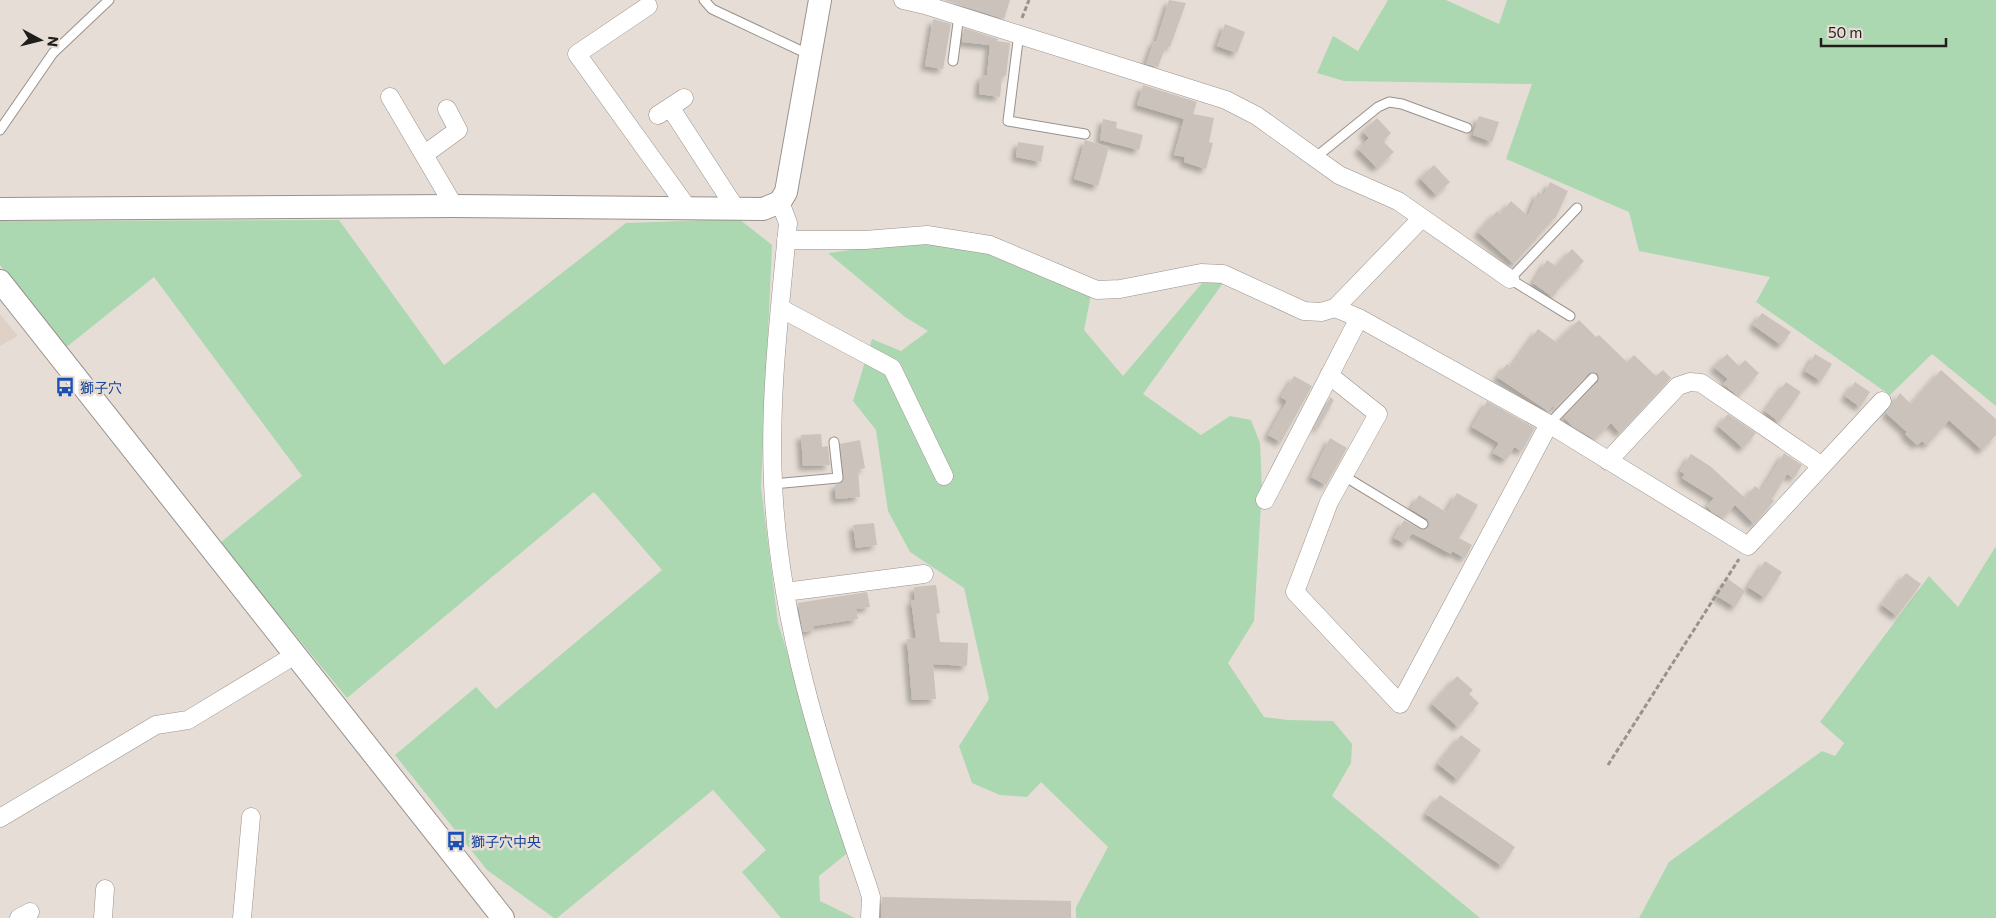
<svg xmlns="http://www.w3.org/2000/svg" width="1996" height="918" viewBox="0 0 1996 918" font-family="Commissioner,'Noto Sans JP',sans-serif">
<style>
.built{fill:#dfd1c5}
.green{fill:#abd8b1}
.building{fill:#cbc2bb;filter:url(#shadow)}
.lines{fill:none;stroke-linecap:round;stroke-linejoin:round}
.service-casing{stroke:#99918b;stroke-width:11}
.minor-casing{stroke:#99918b;stroke-width:19}
.tertiary-casing{stroke:#99918b;stroke-width:24}
.path{stroke:#99938d;stroke-width:3;stroke-dasharray:5 2.5;stroke-linecap:butt}
.service{stroke:#fff;stroke-width:9}
.minor{stroke:#fff;stroke-width:18}
.tertiary{stroke:#fff;stroke-width:22}
.labels{text-anchor:middle;dominant-baseline:central;stroke-width:5;stroke-linejoin:round;paint-order:stroke}
.transit-label{font-size:14px;fill:#164399;stroke:#e6ded6;text-anchor:start}
</style>
<defs>
<filter id="shadow"><feDropShadow dx="-4.5" dy="4.5" stdDeviation="2.5" flood-color="#0004"/></filter>
</defs>
<rect width="100%" height="100%" fill="#e6ded6"/>
<!-- built -->
<path class="built" d="M0,314l18,22 -18,10z"/>
<!-- green -->
<path class="green" d="M1388,0h58l53,24 8,-24h489v406l-64,-52 -42,41 -134,-93 14,-25 -131,-26 -10,-39 -123,-53 26,-75 -188,-3 -27,-8 16,-37 25,15z
M739,219l33,26 -11,242 17,136 72,228 -31,25 1,25 35,17h-74l-39,-46 24,-22 -53,-60 -156,128h-3l-67,-48 -92,-115 81,-68 20,22 166,-139 -68,-78 -247,206 -127,-155 82,-67 -148,-199 -90,72 -64,-84v-44l339,-1 105,145 182,-142z
M926,240l63,7 103,43 -8,40 39,46 79,-93h21l-80,111 58,41 29,-19 21,4 9,23 2,45 -8,133 -26,42 36,54 24,3 45,1 19,23 -1,19 -19,33 148,122h-404v-11l32,-60 -67,-65 -14,15 -27,-2 -28,-12 -13,-37 30,-47 -25,-111 -54,-36 -22,-41 -12,-81 -23,-29 19,-62 29,12 27,-20 -23,-14 -77,-64z
M1996,546v372h-357l30,-56 153,-111 13,5 9,-13 -24,-21 109,-146 29,31z"/>
<!-- building -->
<path class="building" d="M944,0h66l-6,19z
M1169,0l17,3 -16,44 -14,-5z
M933,19l18,5 -8,45 -18,-3z
M1225,24l20,8 -8,21 -20,-7z
M964,28l34,11 -1,2 13,2 -4,33h-4l-2,21 -21,-3 1,-14 3,-5h4l3,-30 -28,-3z
M1154,41l12,4 -8,22 -12,-3z
M1143,85l54,17 -4,12 21,4 -5,24 4,1 -7,26 -22,-7 1,-5 -11,-2 10,-36 -47,-14z
M1479,116l20,6 -7,20 -19,-7z
M1377,118l14,15 -8,8 11,11 -17,16 -19,-19 11,-11 -6,-6z
M1103,119l14,3 -1,6 27,7 -4,15 -39,-10z
M1085,140l24,7 -11,39 -24,-7z
M1018,142l26,4 -3,16 -25,-5z
M1434,165l16,17 -14,13 -16,-17z
M1550,182l18,9 -13,28 -1,-1 -40,46 -36,-32 19,-21 3,3 11,-13 17,15 10,-24 6,3z
M1572,249l12,12 -23,24 -8,12 -20,-14 14,-23 9,6z
M1762,313l29,19 -10,13 -28,-20z
M1579,320l17,17 3,-2 28,27 7,-7 22,21 7,-6 8,8 -51,55 -9,-10 -17,16 -22,-13 -8,-9 34,-35 1,-5 -2,-4h-8l-34,35 -2,-2 -5,5 -51,-34 10,-13 4,3 27,-38 18,13z
M1727,354l12,12 6,-6 14,13 -21,23 -15,-12 5,-5 -14,-12z
M1815,354l17,10 -11,17 -16,-10z
M1941,370l55,49v16l-14,15 -33,-30 -22,25 -5,-4 -5,4 -12,-11 2,-2 -21,-19 14,-20 11,11z
M1294,376l18,10 -31,56 -13,-7 19,-34 -6,-4z
M1786,382l15,10 -22,30 -14,-11z
M1855,382l15,10 -10,15 -15,-11z
M1330,397l4,3 -16,29 -3,-2z
M1487,401l48,27 -13,23 -8,-4 -8,13 -13,-7 6,-10 -27,-16z
M1728,414l28,19 -13,15 -25,-22z
M821,434l1,13 6,-1 2,19 -27,1 -2,-31z
M1330,438l17,10 -21,37 -15,-8z
M860,440l5,28 -7,2 2,27 -24,2 -1,-14 7,-2 2,-5 -4,-34z
M1784,453l18,12 -8,13 -7,-4 -15,25 2,2 -20,23 -19,-19 -12,13 -11,-6 -5,-6 7,-8 -32,-20 3,-4 -5,-3 11,-17 19,12 35,32 10,-12 6,5z
M1457,493l21,12 -19,33 13,7 -7,13 -13,-7 -1,3 -39,-21 -7,11 -11,-6 10,-18 18,10 7,-3 -2,-8 -16,-10 8,-14 27,17z
M874,523l3,22 -21,3 -3,-23z
M1765,561l17,11 -17,26 -17,-11z
M1906,573l15,11 -24,32 -15,-11z
M1728,579l17,12 -10,16 -18,-11z
M936,585l4,28 -4,1 4,28 28,1 -1,23 -34,-2 3,35 -24,1 -5,-61 9,-1 -5,-38h4l-1,-13z
M867,592l3,15 -14,2 2,10 -44,7v4l-11,2 -5,-29z
M1457,676l16,14 -4,4 10,9 -21,24 -26,-23z
M1461,735l20,15 -23,30 -20,-16z
M1440,795l75,52 -13,19 -76,-52z
M882,897l189,4v17h-190z"/>
<g class="lines">
<defs>
<path id="service" d="M704,0l8,9 98,46
M1016,33l2,8 -10,80 77,13
M953,61l6,-46
M0,130l53,-77 56,-53
M1316,157l62,-50 11,-5 13,2 65,24
M1570,316l-60,-37 67,-71
M1549,424l44,-46
M1344,476l79,48
M773,484l65,-6 -4,-36"/>
<path id="minor" d="M903,0l22,5 301,95 31,16 82,59 59,26 112,78
M648,6l-71,48 110,153
M390,97l64,109
M670,107l66,102
M658,115l26,-17
M425,154l33,-24 -11,-21
M780,202l8,21c-8,86 -19,173 -15,260 6,138 49,272 94,401l4,13 -1,21
M786,240h79l62,-5 63,10 107,45 23,-1 81,-16 22,1 81,37 17,1 14,-4 86,-89
M780,308l112,60 52,108
M1335,308l24,10 190,106 199,122 134,-145
M1329,375l49,39 -49,88 -34,90 105,112 149,-280
M1608,461l70,-75 12,-4 11,1 121,83
M1265,500l94,-182
M785,592l139,-18
M0,818l156,-93 32,-5 107,-65
M19,918l11,-6
M103,918l2,-29
M242,918l9,-101"/>
<path id="tertiary" d="M0,209l454,-3 309,3 17,-7 6,-10 34,-192
M0,281l503,637"/>
</defs>
<!-- service casing -->
<use href="#service" class="service-casing"/>
<!-- minor casing -->
<use href="#minor" class="minor-casing"/>
<!-- tertiary casing -->
<use href="#tertiary" class="tertiary-casing"/>
<!-- path -->
<path class="path" d="M1022,18l7,-18
M1608,765l131,-206"/>
<!-- service -->
<use href="#service" class="service"/>
<!-- minor -->
<use href="#minor" class="minor"/>
<!-- tertiary -->
<use href="#tertiary" class="tertiary"/>
</g>
<!-- icons -->
<defs>
<symbol id="bus-bare" viewBox="-9 -9 18 18"><path d="M-5-6H5V4H4V6H2V4H-2V6H-4V4H-5ZM-3.5-4V0h7V-4ZM-3.5 1.2v1.5H-2V1.2ZM2 1.2v1.5H3.5V1.2Z" fill="#1a4fb4" stroke="#e6ded6" stroke-width="2.5" paint-order="stroke"/></symbol>
</defs>
<g fill-rule="evenodd">
<use href="#bus-bare" x="51" y="373" width="28" height="28"/>
<use href="#bus-bare" x="442" y="827" width="28" height="28"/>
</g>
<g class="labels">
<!-- transit labels -->
<g class="transit-label">
<text x="80" y="387">獅子穴</text>
<text x="471" y="841">獅子穴中央</text>
</g>
</g>
<!-- north arrow -->
<g transform="translate(40 40) rotate(97)" stroke="#e6ded6" stroke-width="4" paint-order="stroke">
<path d="M0-4L9 19L0 12L-9 19Z" fill="#201d1a"/>
<text y="-8" font-size="14" font-weight="bold" text-anchor="middle" fill="#201d1a">N</text>
</g>
<!-- scale -->
<path d="M1821 38v8h125v-8" fill="none" stroke="#201d1a" stroke-width="2.5"/>
<text x="1828" y="38" font-size="15" fill="#201d1a" stroke="#e6ded6" stroke-width="4" paint-order="stroke">50 m</text>
</svg>
